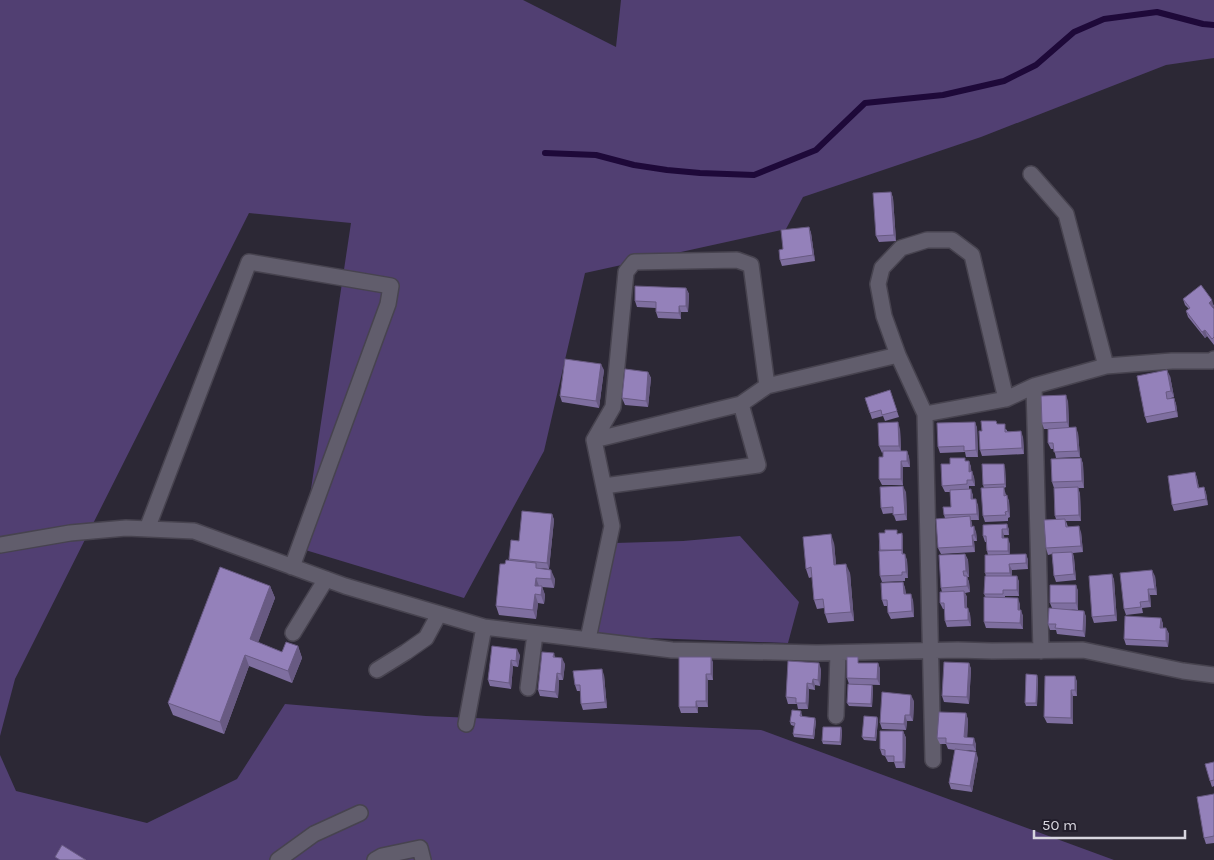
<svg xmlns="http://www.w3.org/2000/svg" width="1214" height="860" viewBox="0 0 1214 860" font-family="Karla,sans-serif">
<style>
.green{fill:#513f72}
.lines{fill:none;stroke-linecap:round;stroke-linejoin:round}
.stream{stroke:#1e0939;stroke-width:6}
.minor-casing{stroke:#47434f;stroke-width:18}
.minor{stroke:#615d6c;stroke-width:15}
.wall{fill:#7f6fa0}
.shaded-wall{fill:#685a82}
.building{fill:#9481ba;stroke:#685a82}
</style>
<rect width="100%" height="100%" fill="#2c2835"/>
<!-- green -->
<path class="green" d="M0,0h523l93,47 5,-47h593v58l-48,7 -185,72 -178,60 -17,32 -201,44 -41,178 -80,147 -162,-49 49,-326 -102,-10 -234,466 -15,57z
M740,536l59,66 -11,41 -193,-7 20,-93 68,-2z
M285,704l141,12 335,14 353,130h-1114v-105l16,36 131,32 90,-44z"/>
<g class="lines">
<!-- stream -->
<path class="stream" d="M545,153l51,2 38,10 33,5 33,3 54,2 62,-25 49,-47 78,-8 61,-14 32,-16 38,-33 30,-13 53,-7 46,12 11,1"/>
<defs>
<path id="minor" d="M1031,174l35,40 40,152
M898,355l-14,-39 -6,-32 4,-16 19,-20 26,-8h25l20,15 34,144
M1034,386l72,-20 66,-5h39l3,-2
M741,404l26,-18
M594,440l147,-36 17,61 -154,21
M147,529l102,-267 142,24 -3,18 -96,263
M0,545l70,-12 56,-5 68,3 151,55 139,41 188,23 145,3 141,-3 34,1 91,-1 100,21 31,4
M293,633l33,-54
M588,639l24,-113 -18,-86 19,-33 13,-135 8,-10 103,-2 14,5 16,121 131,-31 27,59
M377,670l29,-18 20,-14 13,-24
M528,688l7,-54
M836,716l2,-63
M466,724l18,-97
M933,760l-8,-346 81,-15 28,-13 7,265
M278,860l36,-26 46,-21
M375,860l7,-4 38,-8 3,12"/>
</defs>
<!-- minor casing -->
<use href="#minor" class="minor-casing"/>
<!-- minor -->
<use href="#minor" class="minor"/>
</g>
<!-- wall -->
<path class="wall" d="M891,192l2,6 3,43 -17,1 -3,-6z
M809,227l2,6 4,28 -33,5 -2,-6 3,-11z
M686,288l3,6 -1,18h-7v7l-23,-1 -2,-6v-4l-19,-1 -2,-6z
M1183,299l31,6 -1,2 1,2v36l-7,-9 -2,2 -17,-21 -2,-6 3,-2 -4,-4z
M604,370l-5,38 -37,-6 -2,-6z
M648,372l3,6 -3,29 -23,-2 -3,-7z
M1170,376l4,21 -6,2 6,-1 2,6 2,13 -31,6 -2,-6z
M890,390l9,27 -14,4 -2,-5 -11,3 -7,-21z
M1068,401l1,26 9,6 2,24 -24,1 -2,-9h-3l-3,-6v-14h-4l-2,-6z
M975,422l2,6 1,29h-12l-1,-5 -25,1 -2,-6z
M998,424l9,6v1l16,6 1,17 -42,2 -2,-6 2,-19z
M900,429l1,22h6l2,6 1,10h-7v18h-21l-3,-6 4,-22v-5l-1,1 -3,-7z
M1081,458l2,6 1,24h-6l2,6 1,27h-15l2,6 13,5 2,20 -10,1 1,5 2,22 -20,2 -2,-6 -2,-22 -4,1 -2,-7 10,-29 -1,-3 -1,-28 -2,-6z
M969,461l2,6v4l3,6 1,9h-6v3l4,6v4l5,6 1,15h-8l1,6 4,6 1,9h-3l1,11 -34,2 -3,-6 7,-30 -1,-3 7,-8 -1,-15h-5l-3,-6 8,-22z
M1005,467l1,20 -2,1 2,7 3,6 1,16 -2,1v3l-23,1 -2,-6 1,-28 -1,-3z
M1195,472l2,6 2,10 5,-1 2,6 2,12 -34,6 -2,-6z
M906,492l1,28 -11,1 -3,-8 -10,1 -2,-6z
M552,514l2,6 -5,49 -11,-1 17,11 -1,9 -12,-1 3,8 -1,9 -6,-1 -2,16 -37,-4 -3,-9 9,-42 4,-4v-1l10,-18z
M1007,524l2,6v5h-5v3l6,6v11l16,-1 2,6v9l-16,1v6h5l2,6v14h-14v2l15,6v6l3,6v13l-37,-1 -2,-6 2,-24 -2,-4 2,-18 -1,-3 3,-18 -1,-4 -1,-9h-1l-2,-6z
M879,533l19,1 5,2v17l4,7 1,18h-3v3l-23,1 -2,-6z
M834,543l2,22 14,8 4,48 -26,2 -3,-9 -1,-6 -7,1 -3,-9 -2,-23 -3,1 -3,-9z
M965,554l3,6 1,17h-2l2,5 1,10 -5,1 2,4v11l3,6 1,12 -24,1 -2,-6v-12h-2l-3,-6 2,-11 -1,-4z
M1112,574l2,6 3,41 -23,2 -2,-6z
M1155,576l2,19h-7l1,12 -9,1 1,5 -17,2 -2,-6z
M903,582l2,6 1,6 7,6 1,17 -23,2 -3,-6v-7h-4l-2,-6z
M1076,585l2,6v19l-16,-1 22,2 2,6 -1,20 -28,-3 -1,-4h-6l-2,-6 4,-16 -2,-5z
M270,586l5,12 -17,44 24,10 16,-6 4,12 -10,25 -43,-17 -25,68 -51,-19 -5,-12z
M1161,618l2,6v4h3l3,6 -1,13 -42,-2 -2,-6z
M492,646l28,9 -2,12 -5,-1 -2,23 -21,-3 -2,-6z
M554,653l1,5 10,6 -2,16h-4l-1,18 -18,-2 -2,-6z
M711,657l2,6v17h-5v27h-10v6h-17l-2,-6z
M878,663l2,6v16l-31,-1 -2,-6z
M969,663l2,6 -2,35 -25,-2 -2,-6z
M821,669l-1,17 -5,-1v5l-6,-1 -1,20h-10l-1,-5h-9l-2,-7z
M604,675l3,33 -24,2 -2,-6 -1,-13h-3l-2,-6z
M1075,676l2,6v14h-4v28l-26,-1 -3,-6z
M1038,678l-1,28h-11l-1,-3z
M872,685l1,3 -1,19 -23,-1 -2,-3z
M914,701l-1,20h-6l-1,9 -24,-1 -2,-6z
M801,711l1,5 14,5 -2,18 -20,-2 -1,-3 1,-8 -3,-1 -1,-3z
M966,713l2,7 -1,17 9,7v7l-12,-1 14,8 -6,34 -21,-3 -2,-6 6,-33 -7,-1 -2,-5h-6l-3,-6z
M877,717l1,3 -2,21 -12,-1 -2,-3z
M841,727l1,4 -1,14 -18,-1 -1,-3z
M903,731l3,7 -1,30h-9l-2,-6h-6l-3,-6 -3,-1 -2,-6z
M1214,762v24l-2,1 -2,-6z
M1214,794v49l-8,1 -2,-6z"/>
<!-- shaded-wall -->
<path class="shaded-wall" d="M891,192l2,6 3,43 -2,-6z
M809,227l2,6 4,28 -2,-6z
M686,288l3,6 -1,18 -2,-6z
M1212,300l2,7 -2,2 -3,-6z
M679,306l2,6v7l-2,-6z
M1205,330l2,6 -2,2 -3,-6z
M601,364l3,6 -5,38 -3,-7z
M1167,370l3,6 4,21 -3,-6z
M648,372l3,6 -3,29 -2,-6z
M1066,395l2,6 1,27 -2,-6z
M1174,398l2,6 2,13 -2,-6z
M898,422l2,7 1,23 -2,-6z
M975,422l2,6 1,29 -2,-7z
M1076,427l2,6 2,24 -2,-6z
M1021,431l2,6 1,17 -2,-6z
M907,451l2,6 1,10 -3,-6z
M1081,458l2,6 1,24 -2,-7z
M901,461l2,6v18l-2,-6z
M969,461l2,6 1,11 -3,-6z
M1004,464l1,3 1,20 -1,-3z
M972,471l2,6 1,9 -3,-6z
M1195,472l2,6 3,16 -2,-6z
M903,486l3,6 1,28 -2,-6z
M1078,487l2,7 1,27 -2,-6z
M1204,487l2,6 2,12 -2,-6z
M971,489l2,6v10l-2,-6z
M1007,495l2,6 1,16 -2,-6z
M976,499l2,6 1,15 -2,-6z
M552,514l2,6 -5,49 -2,-6z
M970,516l2,7 1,10 -2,-6z
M1007,524l2,6v5l-2,-6z
M974,526l2,6 1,9 -3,-6z
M1079,526l2,6 2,20 -2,-6z
M1002,529l2,6 1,9 -3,-6z
M902,533l1,3v17l-1,-3z
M831,534l3,9 3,31 -3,-9z
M972,535l2,6 1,11 -2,-6z
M1008,538l2,6v13l-2,-6z
M1072,552l2,6 2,22 -2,-6z
M905,554l2,6 1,18 -2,-6z
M965,554l3,6 1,17 -3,-6z
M1026,554l2,6v9l-2,-6z
M846,564l4,9 4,48 -3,-9z
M1009,564l3,6v9l-2,-6z
M551,570l4,9 -1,9 -3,-9z
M1152,570l3,6 2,19 -2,-6z
M1112,574l2,6 3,41 -2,-6z
M967,576l2,6 1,10 -3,-6z
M1017,576l2,6v14l-2,-6z
M536,578l3,8h-4z
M903,582l2,6 1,12 -2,-6z
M1076,585l2,6v19l-2,-7z
M270,586l5,12 -20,53 -5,-12z
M542,586l3,9 -1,9 -3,-9z
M1148,589l2,6 1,12 -2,-6z
M964,591l3,6v17l-2,-6z
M535,594l3,9 -2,16 -3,-9z
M911,594l2,6 1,17 -2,-6z
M1018,598l2,6v12l-2,-6z
M968,608l2,6 1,12 -3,-6z
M1021,610l2,6v13l-3,-6z
M1084,611l2,6 -1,20 -2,-6z
M1161,618l2,6 -1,10 -2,-6z
M1166,628l3,6 -1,13 -2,-6z
M298,646l4,12 -10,25 -4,-12z
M517,649l3,6 -2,12 -2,-6z
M245,655l4,11 -25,68 -4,-12z
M711,657l2,6v17l-2,-6z
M562,658l3,6 -2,16 -2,-6z
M511,660l2,6 -2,23 -2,-6z
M819,663l2,6 -1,17 -2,-6z
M878,663l2,6v16l-3,-6z
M969,663l2,6 -2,35 -2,-7z
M602,669l2,6 3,33 -2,-6z
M557,673l2,7 -1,18 -3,-6z
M706,674l2,6v27l-2,-6z
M1037,675l1,3 -1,28 -1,-3z
M1075,676l2,6v14l-2,-6z
M813,679l2,6v5l-3,-6z
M807,683l2,6 -1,20 -2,-6z
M872,685l1,3 -1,19 -1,-3z
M1071,690l2,6v28l-2,-6z
M911,695l3,6 -1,20 -3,-6z
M696,701l2,6v6l-2,-6z
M966,713l2,7 -1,23 -3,-6z
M905,715l2,6 -1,9 -2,-6z
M877,717l1,3 -2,21 -1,-3z
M815,718l1,3 -2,18 -1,-3z
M841,727l1,4 -1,14 -1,-3z
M903,731l3,7 -1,30 -2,-6z
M974,738l2,6v7l-3,-6z
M976,752l2,6 -6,34 -2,-6z"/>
<!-- building -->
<path class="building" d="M891,192l3,43 -18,1 -3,-43z
M809,227l4,28 -33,5 -1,-10 4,-1 -2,-19z
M1201,285l11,15 -3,3 5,6v28l-2,2 -7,-9 -3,2 -16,-21 4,-3 -7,-9z
M635,286l51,2v18h-7v7l-23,-1v-10l-21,-1z
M565,359l36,5 -5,37 -36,-5z
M625,369l23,3 -2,29 -24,-3z
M1167,370l4,21 -5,1 1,7 7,-1 2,13 -31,6 -8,-41z
M890,390l7,21 -15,4 -1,-5 -11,3 -5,-15z
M1066,395l1,27 -25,1 -1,-27z
M981,421h15l1,3h8v8l16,-1 1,17 -42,2 -1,-19h3z
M898,422l1,24h-20l-1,-23z
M975,422l1,28 -12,1v-5l-26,1 -1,-24z
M1076,427l2,24 -24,1 -1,-9h-5v-14z
M883,451h24v10h-6v18h-22v-22h4z
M950,458h15v3h4v11l3,-1v9h-5v4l-25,2 -1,-22h9z
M1081,458l1,23 -30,1 -1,-23z
M982,464h22l1,20 -22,1z
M1195,472l3,16 6,-1 2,12 -34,6 -4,-29z
M903,486l2,28 -12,1v-8l-12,1 -1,-21z
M1004,487v9l3,-1 1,16 -3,1 1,3 -23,1 -2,-28z
M1078,487l1,28 -24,1 -1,-28z
M971,489v10h5l1,15 -33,1 -1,-8h8l-1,-17z
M522,511l30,3 -5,49 -38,-4 2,-19 8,1z
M970,516l1,11 3,-1v9h-2l1,11 -35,2 -2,-29z
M1065,519l1,8 13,-1 2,20 -35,2 -2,-28z
M1007,524v5h-5v9h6v13h-21l-1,-15h-3v-11z
M885,530h12v4l5,-1v17h-22l-1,-17h6z
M831,534l3,31 12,-1 5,48 -26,2 -2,-15 -9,1 -3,-33 -5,2 -3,-32z
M902,550v4h3l1,18h-4v3l-22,1 -1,-25z
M1072,552l2,22 -20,2 -2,-23z
M965,554l1,17h-3l1,5h3v10l-26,2 -2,-33z
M1026,554v9l-17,1 1,9h-25v-18z
M506,560l30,3v5l15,2v9l-15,-1 -1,8h7l-1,9 -6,-1 -2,16 -37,-4 4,-42h5z
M220,567l50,19 -20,53 32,13 4,-10 12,4 -10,25 -43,-16 -25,67 -52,-19z
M1152,570l3,19h-7l1,12 -9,1 1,5 -17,2 -4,-36z
M1112,574l3,41 -23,2 -3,-41z
M985,576h32v14h-14v4h-19z
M903,582l1,12h7l1,17 -24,2 -1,-13h-5l-1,-17z
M1050,585h26v18h-26z
M964,591l1,17h3v12l-23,1 -1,-18h-4v-11z
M984,597l34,1v12h3l-1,13 -36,-1z
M1049,608l35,3 -1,20 -28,-3 1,-4h-8z
M1125,616l36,2 -1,10h6v13l-42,-2z
M492,646l25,3 -1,12 -5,-1 -2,23 -21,-3z
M542,652l12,1 -1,4 9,1 -1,16 -4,-1 -2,19 -17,-2z
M679,657h32v17h-5v27h-10v6h-17z
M847,657h11v6h20l-1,16 -30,-1z
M788,661l31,2 -1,17 -5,-1 -1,5 -5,-1 -1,20h-10v-5l-10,-1z
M944,662l25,1 -2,34 -25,-1z
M602,669l3,33 -24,2 -1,-19h-5l-2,-14z
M1026,674l11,1 -1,28h-11z
M1045,676h30v14h-4v28l-27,-1z
M848,684l24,1 -1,19 -24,-1z
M882,692l29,3 -1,20h-5l-1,9 -24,-1z
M792,710l9,1 -1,5 15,2 -2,18 -20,-2 2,-11 -5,-1z
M939,712l27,1 -2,24 10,1 -1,7 -27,-2v-5h-9z
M864,716l13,1 -2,21 -13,-1z
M823,727h18l-1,15 -18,-1z
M880,731h23v31h-9v-6h-9v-6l-5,-1z
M955,749l21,3 -6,34 -21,-3z
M1214,762v18l-4,1 -5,-17z
M1214,794v42l-10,2 -7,-41z
M62,845l24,15h-26l-5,-3z"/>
<!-- scale -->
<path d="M1034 830v8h151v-8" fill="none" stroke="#d8d6df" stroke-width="2.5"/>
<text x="1042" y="830" font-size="15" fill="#d8d6df" stroke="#221e2b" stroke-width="4" paint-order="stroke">50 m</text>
</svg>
